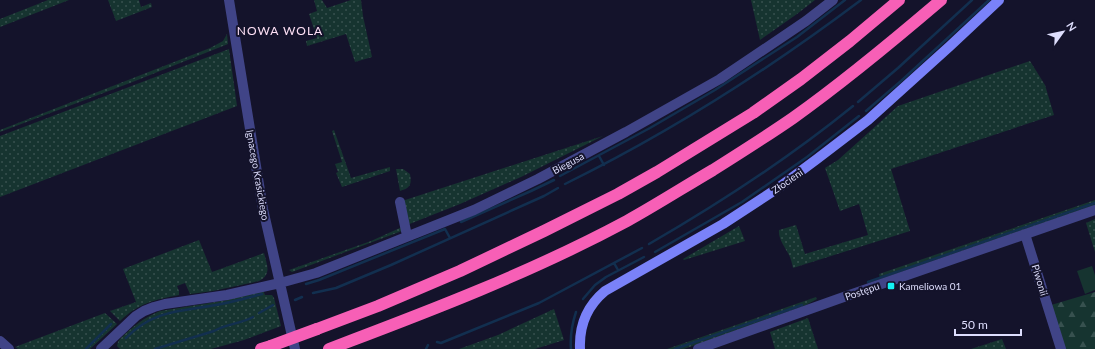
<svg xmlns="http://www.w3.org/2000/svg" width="1095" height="349" viewBox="0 0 1095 349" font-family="Lato,sans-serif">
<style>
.grass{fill:url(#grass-dots)}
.forest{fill:url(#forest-firs)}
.park{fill:#163430}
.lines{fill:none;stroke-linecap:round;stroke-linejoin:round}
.stream{stroke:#122f4f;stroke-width:2.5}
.street{stroke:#404487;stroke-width:10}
.secondary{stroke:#7a82f9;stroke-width:10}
.highway{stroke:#f75fb6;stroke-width:12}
.highway-bridge{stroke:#f75fb6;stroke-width:12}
.poi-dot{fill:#13f2f4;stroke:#14132b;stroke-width:1.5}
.labels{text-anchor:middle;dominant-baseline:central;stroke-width:4;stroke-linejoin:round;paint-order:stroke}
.street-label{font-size:10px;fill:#dedefd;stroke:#14132b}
.poi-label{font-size:10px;fill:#dedefd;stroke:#14132b;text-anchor:start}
.quarter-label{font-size:12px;letter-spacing:1px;fill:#fee0f5;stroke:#14132b}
</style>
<defs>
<pattern id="grass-dots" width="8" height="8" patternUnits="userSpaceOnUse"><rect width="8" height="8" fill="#163430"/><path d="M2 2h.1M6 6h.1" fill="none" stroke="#37514f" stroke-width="1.8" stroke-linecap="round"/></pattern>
<pattern id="forest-firs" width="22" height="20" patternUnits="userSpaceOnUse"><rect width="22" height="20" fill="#163430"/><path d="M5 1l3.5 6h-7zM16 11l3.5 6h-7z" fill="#37514f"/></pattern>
</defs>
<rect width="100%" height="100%" fill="#14132b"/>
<!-- grass -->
<path class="grass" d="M48,0h21l-69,27v-8z
M108,0h31l2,7 10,-4 1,4 -36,14z
M314,0h8l5,8 24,-8h10l2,16 9,41 -17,5 -9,-28 -39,12 -1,-5 11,-3 -8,-24 8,-3z
M751,0h64l-18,14 -37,26z
M227,34l1,10 -98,39 -130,49v-2l210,-82 13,-7z
M229,49l8,57 -237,91v-61z
M1030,61l15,24 9,30 -163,54 19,62 -117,37c-1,-5 -2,-9 -4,-13 -4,-8 -11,-16 -10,-25l17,-5 9,29 63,-19 -9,-31 -19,7 -15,-43 13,-8 60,-54z
M334,130l17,48 39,-11v4l-48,16 -6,-14 2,-1 -3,-8 7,-2 -10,-31z
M603,136l-82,41 -61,27 -53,21 -5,-24z
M396,169h7l7,5c2,11 0,14 -10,17z
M1095,200v5l-215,74 -1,-5z
M1095,219v33l-9,-29z
M739,226l6,15 -61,19 -1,-1z
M402,227v4l-110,41 -3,-2 82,-29z
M199,240l13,32 52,-19c3,12 8,21 -5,28l-46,10 -23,3 -5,-11 -8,3 2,5v4c-25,5 -40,8 -59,26l-10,-10 26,-9 -13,-33z
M263,290l2,5h7l2,3 7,28 -37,14 -33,9h-91l-3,-3 1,-4 2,-3c12,-12 25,-22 40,-28l68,-11z
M816,297l1,2 -11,6 -122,44h-17z
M554,309l10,31 -29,9h-76l39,-14z
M105,313l12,11 -27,25h-72l-3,-2z
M808,318l10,31h-43l-5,-17z
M1002,339l4,10h-35z"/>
<!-- forest -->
<path class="forest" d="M1095,292v57h-31l-13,-44z"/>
<!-- park -->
<path class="park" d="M1092,266l3,9v15l-10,4 -8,-23z"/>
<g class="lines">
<!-- stream -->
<path class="stream" d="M858,102l40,-34 74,-68
M866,111l35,-30 88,-81
M599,156l5,9
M560,176l90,-48 65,-38 82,-53 48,-37
M565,184c104,-51 203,-114 296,-184
M461,222l70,-31 23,-11
M649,244c71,-41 140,-86 204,-138
M655,252l87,-50 65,-45 52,-41
M614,263l4,7
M868,282l227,-79
M306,284l13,-4 126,-51 5,9
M313,293l23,-5 55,-23 153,-69 14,-8
M583,299l12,-14 11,-8 38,-20
M295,300l7,-3
M259,313l14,-8
M126,338c27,-28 55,-27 90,-33 16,-3 31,-7 46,-11
M437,342l4,1 98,-40 103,-55
M86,349l25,-25
M155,349l59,-18c12,-7 26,-7 39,-14
M426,349l2,-4
M571,349c-1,-13 1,-25 5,-37
M675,349l127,-44"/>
<!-- street -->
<path class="street" d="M229,0l34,209 32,140
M400,202l6,29 2,5
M1025,234l36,115
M0,341l9,8
M101,349l35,-33 8,-5 10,-4 11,-3 62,-9 53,-12 36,-10 158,-63 64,-31 88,-47 94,-53 86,-58 27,-21
M698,349l140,-50 257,-89"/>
<!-- secondary -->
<path class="secondary" d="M580,349c-1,-23 7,-43 25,-58l118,-67 55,-36 39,-29 51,-39 82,-74 49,-46"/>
<!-- highway -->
<path class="highway" d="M317,329l61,-23 82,-35 84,-40 74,-37 39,-22 96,-59 48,-34 49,-38 49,-41
M261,349l10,-3
M329,349c101,-38 203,-77 298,-128 29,-16 57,-34 86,-51 27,-17 54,-34 80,-52 52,-37 100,-77 148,-118"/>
<!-- highway-bridge -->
<path class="highway-bridge" d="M271,346l46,-17"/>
</g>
<!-- markers -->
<rect class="poi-dot" x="887" y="282" width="8" height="8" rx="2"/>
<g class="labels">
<!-- street labels -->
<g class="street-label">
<text transform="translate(568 163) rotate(-28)">Biegusa</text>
<text transform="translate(258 175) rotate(80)">Ignacego Krasickiego</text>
<text transform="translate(787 181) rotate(-35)">Złocieni</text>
<text transform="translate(1040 280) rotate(73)">Piwonii</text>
<text transform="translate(862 291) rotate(-19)">Postępu</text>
</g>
<!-- poi labels -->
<g class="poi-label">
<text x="899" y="286">Kameliowa 01</text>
</g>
<!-- quarter labels -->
<g class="quarter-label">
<text x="280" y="30">NOWA WOLA</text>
</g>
</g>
<!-- north arrow -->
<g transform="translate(1063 32) rotate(57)" stroke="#14132b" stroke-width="3" paint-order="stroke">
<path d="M0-3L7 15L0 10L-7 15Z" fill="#dedefd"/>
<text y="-6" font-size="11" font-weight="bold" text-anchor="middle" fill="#dedefd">N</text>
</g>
<!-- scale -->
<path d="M955 329v6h66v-6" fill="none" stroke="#dedefd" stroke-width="2"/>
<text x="961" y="329" font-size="12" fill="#dedefd" stroke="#14132b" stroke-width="3" paint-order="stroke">50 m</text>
</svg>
